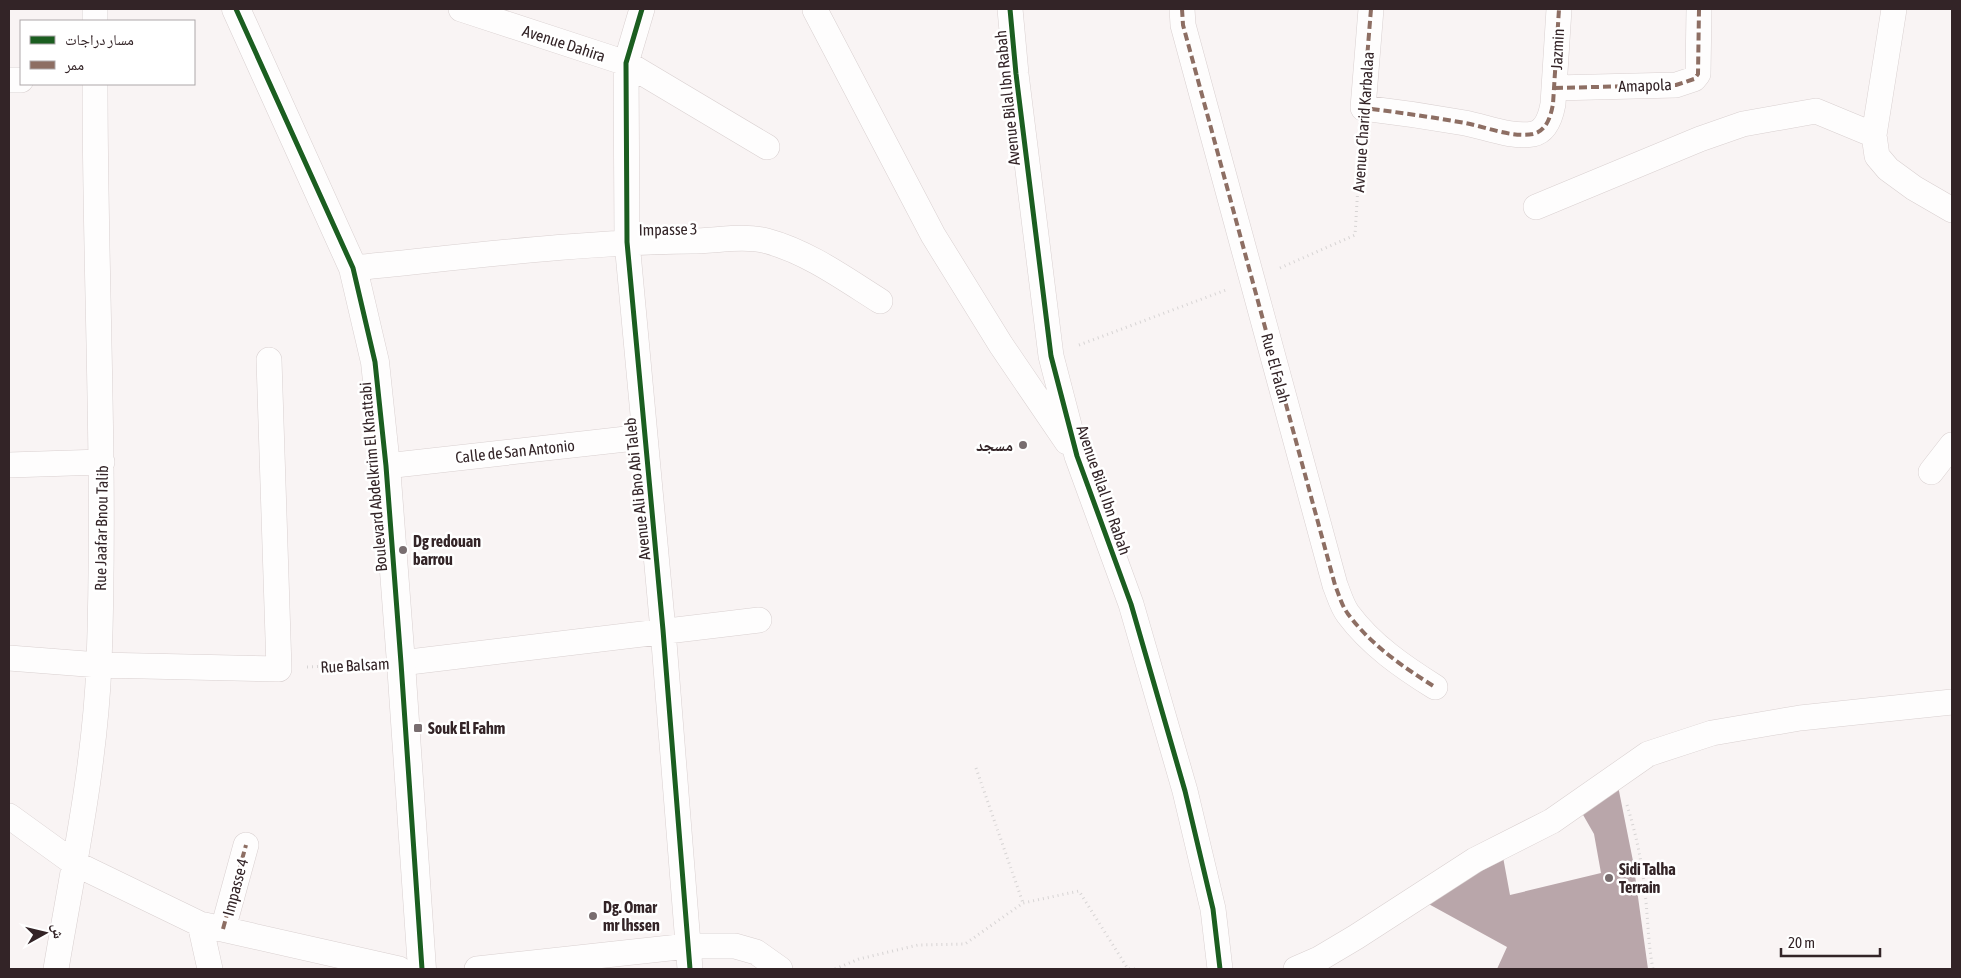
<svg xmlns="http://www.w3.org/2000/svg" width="1961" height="978" viewBox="0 0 1961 978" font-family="'Asap Condensed','Noto Naskh Arabic',sans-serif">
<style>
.building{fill:#b9a6aa}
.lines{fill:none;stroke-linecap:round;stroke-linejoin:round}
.minor-casing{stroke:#d9d0d0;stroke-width:26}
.tertiary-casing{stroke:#d9d0d0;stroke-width:29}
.path{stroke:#d7d4d4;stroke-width:3;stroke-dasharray:1 4;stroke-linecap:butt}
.minor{stroke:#fefdfd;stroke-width:25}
.tertiary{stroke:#fefdfd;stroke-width:28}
.quiet{stroke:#8d6e63;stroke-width:4;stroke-dasharray:8 4;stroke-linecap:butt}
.cycleway-casing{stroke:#fff;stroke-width:8}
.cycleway{stroke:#1b5e20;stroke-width:5}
.poi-dot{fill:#786d6f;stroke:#fff;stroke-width:2}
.labels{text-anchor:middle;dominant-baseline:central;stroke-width:5;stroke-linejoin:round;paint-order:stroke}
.street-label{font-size:16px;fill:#332427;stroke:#fff}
.poi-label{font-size:16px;font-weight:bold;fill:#332427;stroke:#fff;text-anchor:start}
</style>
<rect width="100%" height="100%" fill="#f9f4f4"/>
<!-- building -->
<path class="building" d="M1618,786l15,75 15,108h-151l10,-22 -82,-45 78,-45 7,38 91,-22 -7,-39 -12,-21z"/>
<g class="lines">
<defs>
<path id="minor" d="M461,9l165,54 141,84
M642,9l-16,54 1,179 36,388 27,339
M1010,9l6,65 35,282 26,100 54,148 54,187 28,118 7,60
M1182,9l1,16 152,560c4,10 7,21 13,29 23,31 55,53 87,73
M1371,9l-8,99c34,4 68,9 102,15 21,4 47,15 68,11 14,-3 18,-19 20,-30l6,-95
M1894,9l-20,126 3,21 11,13 26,19 38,22
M815,10l118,225 68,110 66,97
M95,21v-12
M9,80h12
M1555,88l121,-3 18,-6 4,-5 1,-65
M1536,207l164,-68 43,-15 73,-13 58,24
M353,268c112,-11 225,-26 339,-27 23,0 52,-6 75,0 41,11 78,38 113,60
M9,465l93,-3
M386,466l258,-29
M1931,472l21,-27
M9,658l90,7 180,4 -10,-309
M401,663l358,-43
M9,816l65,47 126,61 199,45
M200,924l10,45
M223,929l23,-84
M56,969c17,-101 39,-202 43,-305 7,-193 -4,-387 -4,-580
M477,969l211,-23h47l21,6 24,17
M1296,969l23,-10 37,-22 119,-77 77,-39 96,-67 64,-21 88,-15 152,-16"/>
<path id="tertiary" d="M236,9l117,259 22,94 11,104 15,197 21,306"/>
</defs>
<!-- minor casing -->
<use href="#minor" class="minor-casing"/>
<!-- tertiary casing -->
<use href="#tertiary" class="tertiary-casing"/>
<!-- path -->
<path class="path" d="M1280,268l75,-33 6,-99
M1079,345l147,-55
M307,667l64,-3
M976,768l47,135
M1627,805c9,29 15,57 18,87 3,26 3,52 8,77
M835,969l24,-10 59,-14 47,-1 58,-41 56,-12 49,78h7"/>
<!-- minor -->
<use href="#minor" class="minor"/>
<!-- tertiary -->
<use href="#tertiary" class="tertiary"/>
<!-- quiet -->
<path class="quiet" d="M1182,9l1,16 152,560c4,10 7,21 13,29 23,31 55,53 87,73
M1371,9l-8,99c34,4 68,9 102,15 21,4 47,15 68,11 14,-3 18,-19 20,-30l6,-95
M1555,88l121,-3 18,-6 4,-5 1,-65
M223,929l23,-84"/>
<defs>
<path id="cycleway" d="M236,9l117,259 22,94 11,104 15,197 21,306
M642,9l-16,54 1,179 36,388 27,339
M1010,9l6,65 35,282 26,100 54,148 54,187 28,118 7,60"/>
</defs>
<!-- cycleway casing -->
<use href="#cycleway" class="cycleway-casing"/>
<!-- cycleway -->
<use href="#cycleway" class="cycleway"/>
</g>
<!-- markers -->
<g class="poi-dot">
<circle cx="1023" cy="445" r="5"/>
<circle cx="403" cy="550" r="5"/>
<rect x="413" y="723" width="10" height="10" rx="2.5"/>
<circle cx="1609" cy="878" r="5"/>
<circle cx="593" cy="916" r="5"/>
</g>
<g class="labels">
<!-- street labels -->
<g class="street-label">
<text transform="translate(564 43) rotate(18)">Avenue Dahira</text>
<text transform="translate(1557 49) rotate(-87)">Jazmin</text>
<text transform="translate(1645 85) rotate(-2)">Amapola</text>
<text transform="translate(1007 98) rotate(-96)">Avenue Bilal Ibn Rabah</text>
<text transform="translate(1363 122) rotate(-86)">Avenue Charid Karbalaa</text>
<text transform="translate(668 229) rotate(-1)">Impasse 3</text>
<text transform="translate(1276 368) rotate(75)">Rue El Falah</text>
<text transform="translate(515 451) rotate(-6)">Calle de San Antonio</text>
<text transform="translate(373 477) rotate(-95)">Boulevard Abdelkrim El Khattabi</text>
<text transform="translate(637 489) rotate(-96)">Avenue Ali Bno Abi Taleb</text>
<text transform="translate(1104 490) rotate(71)">Avenue Bilal Ibn Rabah</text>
<text transform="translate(101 528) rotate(-89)">Rue Jaafar Bnou Talib</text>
<text transform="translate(355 665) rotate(-3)">Rue Balsam</text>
<text transform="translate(235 887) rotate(-75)">Impasse 4</text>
</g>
<!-- poi labels -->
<g class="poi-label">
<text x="1013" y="445" text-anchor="end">مسجد</text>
<text x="413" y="541">Dg redouan<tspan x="413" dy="18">barrou</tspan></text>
<text x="428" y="728">Souk El Fahm</text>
<text x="1619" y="869">Sidi Talha<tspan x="1619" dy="18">Terrain</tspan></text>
<text x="603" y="907">Dg. Omar<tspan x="603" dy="18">mr lhssen</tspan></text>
</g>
</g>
<!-- border -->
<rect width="1961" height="978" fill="none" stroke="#332427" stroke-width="20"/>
<!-- legend -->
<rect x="20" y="20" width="175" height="65" fill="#ffffff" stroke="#ada7a9"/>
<rect x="30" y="36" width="25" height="8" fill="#1b5e20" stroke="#ada7a9"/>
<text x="65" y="45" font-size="15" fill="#332427">مسار دراجات</text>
<rect x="30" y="61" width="25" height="8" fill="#8d6e63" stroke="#ada7a9"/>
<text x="65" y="70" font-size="15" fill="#332427">ممر</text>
<!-- north arrow -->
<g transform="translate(45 933) rotate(82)" stroke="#ffffff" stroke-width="4" paint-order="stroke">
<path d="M0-4L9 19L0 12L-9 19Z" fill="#332427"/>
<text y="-8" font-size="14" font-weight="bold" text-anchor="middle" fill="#332427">ش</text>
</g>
<!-- scale -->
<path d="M1781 948v8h99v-8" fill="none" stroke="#332427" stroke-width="2.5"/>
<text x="1788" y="948" font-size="15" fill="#332427" stroke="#ffffff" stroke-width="4" paint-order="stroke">20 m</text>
</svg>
